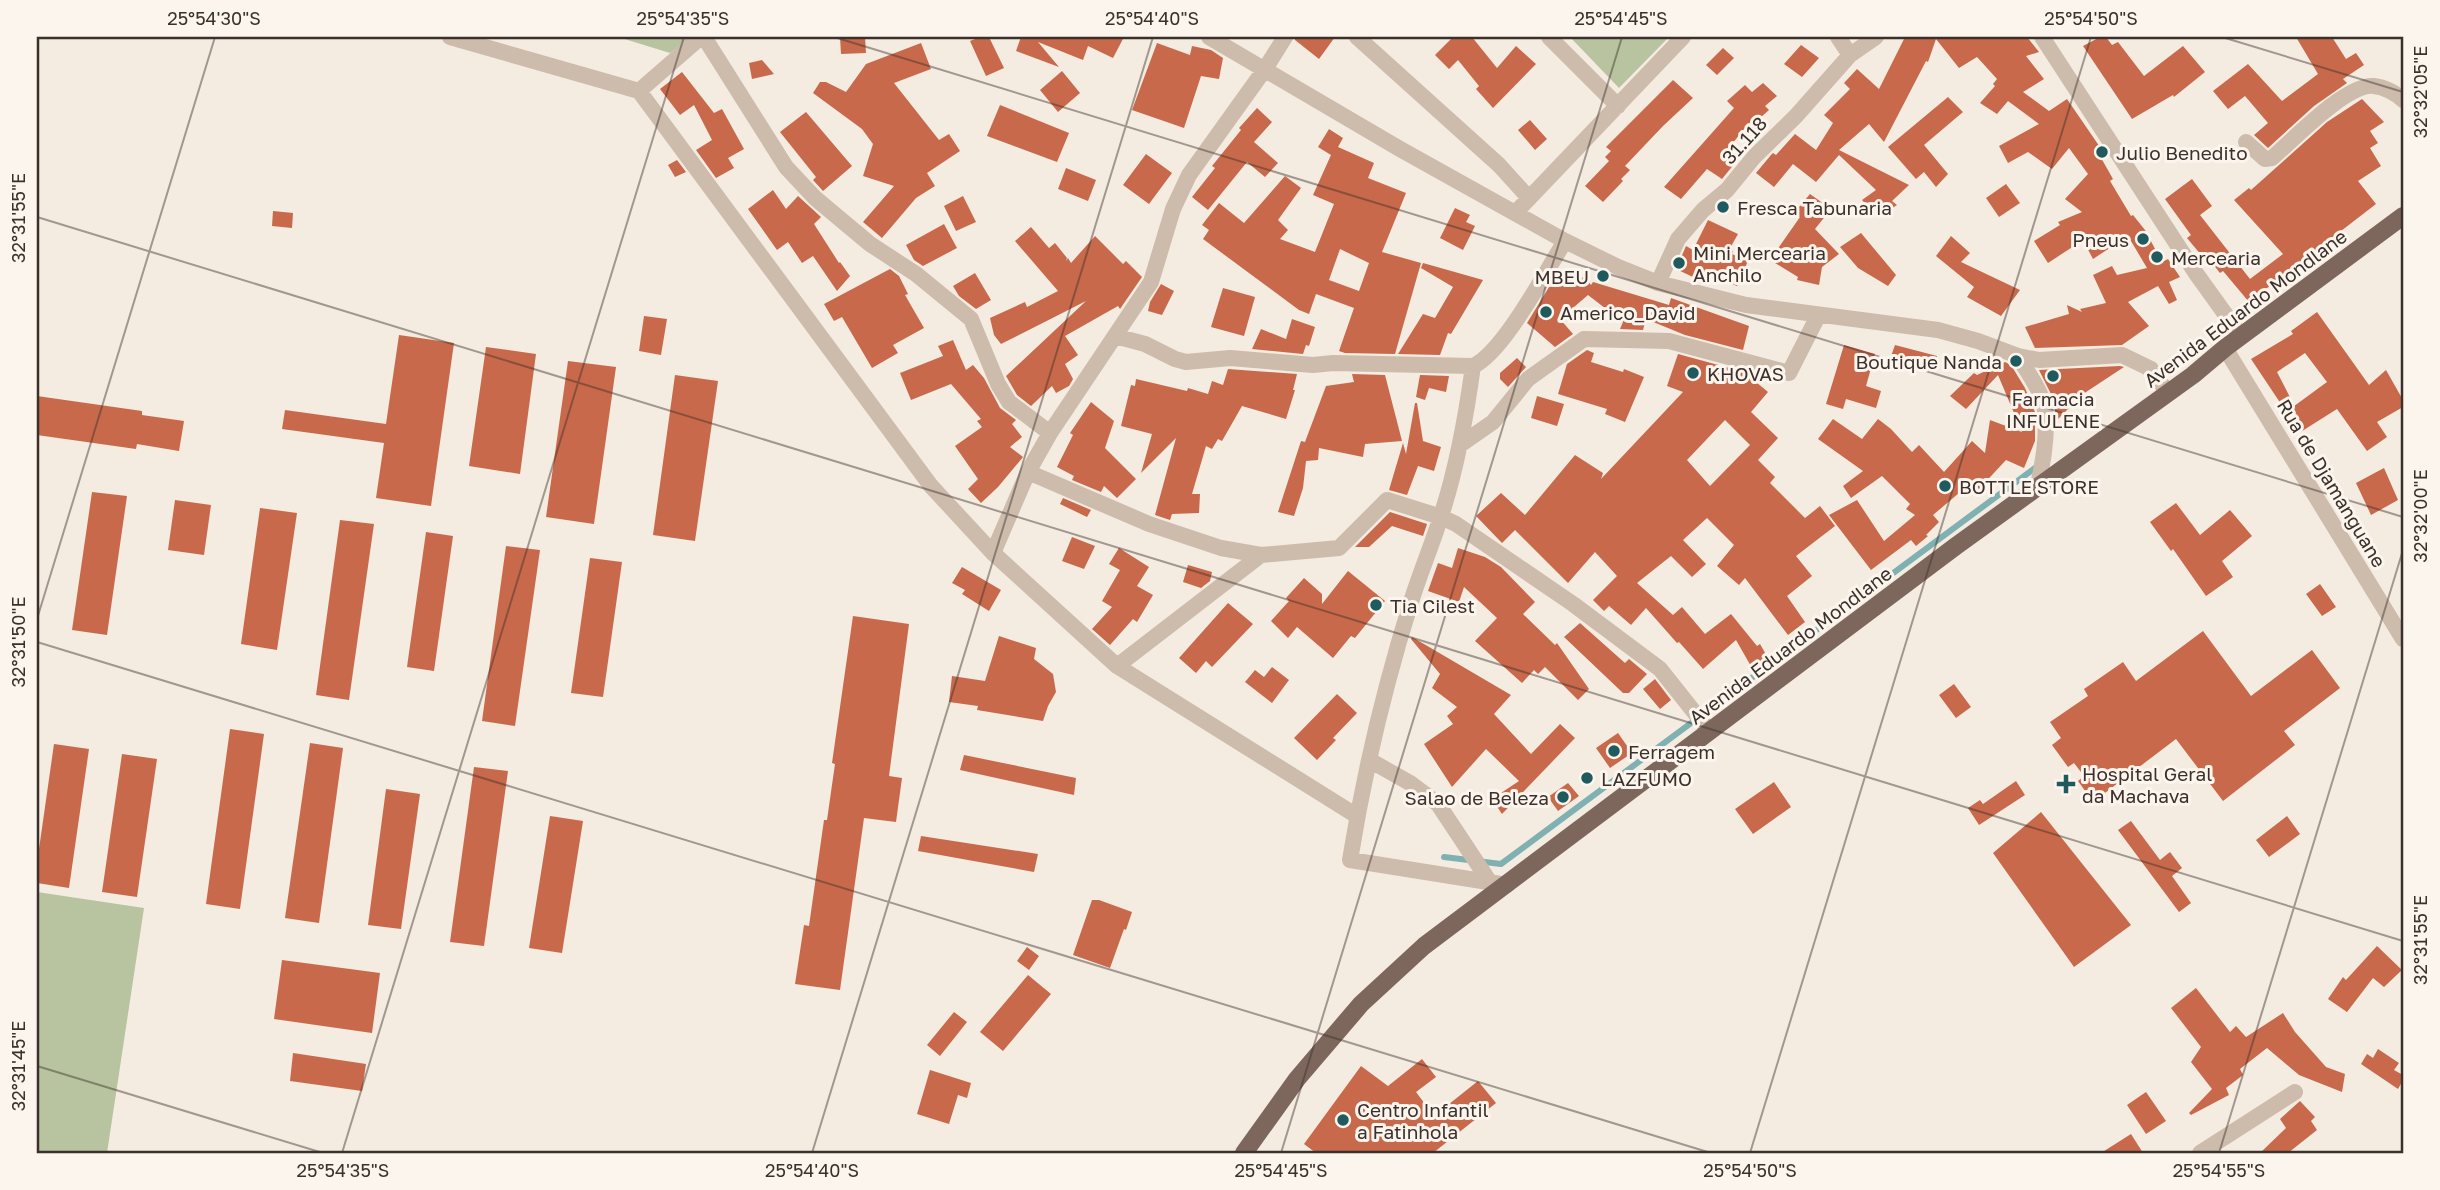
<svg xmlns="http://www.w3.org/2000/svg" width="2440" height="1190" viewBox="0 0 2440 1190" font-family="'Golos Text',sans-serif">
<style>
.green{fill:#b8c4a0}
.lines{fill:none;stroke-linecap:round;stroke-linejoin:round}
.stream{stroke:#7fb0b2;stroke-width:6}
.building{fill:#c8694b;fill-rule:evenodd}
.minor{stroke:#cdbbac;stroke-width:16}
.primary{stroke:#7d675c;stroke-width:18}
.ticks{fill:none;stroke:#3b302b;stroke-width:2;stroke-opacity:0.45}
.poi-dot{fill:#1f5a5e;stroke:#fbf5ee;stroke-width:2.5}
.labels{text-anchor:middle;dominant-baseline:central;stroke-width:6;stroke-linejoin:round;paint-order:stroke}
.street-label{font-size:19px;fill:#3b302b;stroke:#fbf5ee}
.poi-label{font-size:19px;fill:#3b302b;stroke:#fbf5ee;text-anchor:start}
.neatline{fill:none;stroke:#3b302b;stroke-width:2.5}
.ticks-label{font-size:18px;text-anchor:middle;fill:#3b302b}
</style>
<rect width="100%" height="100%" fill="#f4ebe1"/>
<!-- green -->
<path class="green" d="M618,37h74l-22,16z
M1570,37h99l-50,51z
M37,892l107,16 -37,245h-70z"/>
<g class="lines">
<!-- stream -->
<path class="stream" d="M1444,857l57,7 538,-399"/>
</g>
<!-- building -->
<path class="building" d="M840,37h25l1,16 -25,1z
M980,37h9l15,31 -18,8 -16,-35z
M1021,37h103l-11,21 -25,-12 -5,14 -45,-18 21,25 -43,-16z
M1295,37h40l-16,22 -24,-19z
M1453,37h19l25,31 19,-22 20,18 -43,44 -17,-19 3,-3 -21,-26 -9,9 -14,-14z
M1905,37h122l12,15 -13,4 18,23 -21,13 26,19 18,-12 37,54 -4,3 13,23 -3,2 21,35 2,-1 12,15 17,32 6,-3 12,18 -11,5 8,18 -8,4 -11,-18 -30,16 21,24 -27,19 -87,3 -10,-21 44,-13 -2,-9 15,7 -2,-3 26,-6 -13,-28 19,-9 5,9 30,-7 -19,-32 -35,23 -10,-19 -35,23 -14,-22 26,-16 -2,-3 24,-10 -17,-13 23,-25 -19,-26 -17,21 -24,-17 -20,11 -9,-17 40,-22 -31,-23 -11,13 -17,-11 15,-17 -2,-2 4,-5 -20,-22 -18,11 -23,-29 -8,23 -2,-1 -42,81 -15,-18 -30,26 70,35 -17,16 5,4 -19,13 -16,-18 14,-10 -37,-35 -23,27 -23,-18 -19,23 -18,-14 15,-18 2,-2 3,2 19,-21 21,16 17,-27 -9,-8 26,-26 -6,-6 13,-14 22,20z
M2100,37h6l6,8 6,-3 26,34 39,-30 22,26 -31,25 -1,-2 -41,24 -49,-73z
M2296,37h36l14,22 10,-6 8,12 -21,14 4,4 -33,23 -46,42 -14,-13 14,-12 -23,-27 -17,13 -15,-18 35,-27 34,37 36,-27z
M921,43l10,26 -37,14 45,57 10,-6 11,17 -33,22 8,13 -19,12 -34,40 -19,-16 31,-36 -31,-10 10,-32 -11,-15 -49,-36 7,-11h6l20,10 20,-28z
M1157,43l33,12 2,-9 19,4 12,8 -4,21 -18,-3 -17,52 -52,-18z
M1801,45l18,13 -17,19 -18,-13z
M1723,48l11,10 -17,17 -11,-10z
M762,60l12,14 -22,5 -3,-16z
M1062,71l18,22 -22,19 -18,-22z
M682,72l32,41 8,-4 22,40 -16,9 6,10 -18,10 -20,-28 16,-10 -18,-35 -14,10 -20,-26z
M1673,80l20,18 -30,28 -38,40 5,4 -9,9 2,2 -20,21 -18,-16 24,-25 -4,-4 6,-6 -5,-4z
M1763,83l14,13 -12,10 4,4 -17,15 -3,-2 -26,32 12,8 -13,16 -15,-10 -26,30 -17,-12 70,-79 -7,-7 18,-16 7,7z
M1948,97l15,15 -39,33 24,29 -12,13 -12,-15 -8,7 -28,-32z
M2362,99l22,23 -14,9 8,12 -8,5 11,18 -23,15 18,23 -127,98 -26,-31 -3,2 -15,-19 -3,2 -15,-18 4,-3 -26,-36 27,-20 20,27 -12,9 50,64 33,-25 -49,-54 15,-12 2,2 76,-68z
M1000,105l69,28 -12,29 -70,-26z
M1257,108l15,14 -18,20 24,21 -13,14 -18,-15 -39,48 -16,-13 23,-29 -3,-2 29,-36 -2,-2z
M806,112l46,54 -29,25 -10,-11 3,-3 -36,-45z
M1530,120l17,19 -12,11 -17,-20z
M1329,129l14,9 -5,9 36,16 -6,15 38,15 -24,59 39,11 -26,91 -50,-1 -6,-2 15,-43 -38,-14 -7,20 -10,-4 -96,-71 6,-9 -7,-5 17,-22 25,20 41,-47 16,12 -23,32 10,10 -8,9 35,13 19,-48 -21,-9 18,-40 -13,-8zM1340,249l29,14 -10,28 -30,-11z
M1146,154l26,19 -23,31 -26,-19z
M677,160l9,12 -11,5 -7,-12z
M1066,168l30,12 -8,21 -30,-12z
M2006,184l14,19 -21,14 -13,-19z
M773,190l13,19 12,-13 23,21 -7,7 25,39 1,-1 10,14 -13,15 -24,-35 -11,7 -14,-21 -11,8 -29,-41z
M1810,194l21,15 -16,20 24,25 -17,13 -3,18 -22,-5 1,-3 -28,-17 30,-43 -6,-4z
M963,196l13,26 -20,9 -12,-25z
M1455,208l15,7 -4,7 9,4 -12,24 -23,-12z
M273,211l20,2 -1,15 -20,-2z
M1708,220l30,14 -9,16 4,1 -1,3 16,7 -11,25 -38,-16 -4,8 -19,-9 10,-23 7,4z
M944,224l13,24 -34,18 -9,-6 -8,-15z
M1031,227l18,21 6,-5 12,15 -1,3 2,-3 3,5 24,-27 28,28 3,-3 16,16 -22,32 -2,-3 -53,30 13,19 -13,9 8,15 -4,7 -13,7 -4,-7 -21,20 -14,-11 -11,-19 80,-75 -85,43 -7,-9 -4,-17 35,-16 2,5 31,-16 -43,-50z
M1861,233l35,42 -8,11 -30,-18 -18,-21z
M1951,236l19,17 -9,9 59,28 -19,26 -34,-19 7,-10 -38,-31z
M1423,263l60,17 -32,54 -3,-1 -8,22 -42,-1 25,-40 12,4 18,-31 -32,-19z
M890,269l9,7 9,18 -3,1 19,33 -31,17 5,8 -26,15 -30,-51 -8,4 -10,-17z
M975,273l16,27 -15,9 -17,-13 -6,-10z
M1557,274l16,12 11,-10 7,9 2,-3 76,23 2,-7 78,28 -6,24 -58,-15 -39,-16 -3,11 -23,-1 3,-7 -35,-27 -28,24 13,15 -18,13 -28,-24z
M1161,284l13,7 -12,24 -14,-4 2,-9z
M1223,288l32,9 -11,39 -33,-9z
M2317,312l52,73 17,-15 17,30v7l-26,15 10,15 -20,14 -30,-42 -38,24 -13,-21 41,-30 -22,-29 -28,19 17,33 -9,5 -34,-51 42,-25 -2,-3z
M644,316l23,3 -6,36 -22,-4z
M1292,319l23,8 -6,19 -3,-1 -3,9 -51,-5 9,-20 25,10z
M399,335l55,8 -23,163 -55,-8 8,-55 -102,-14 3,-19 101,14z
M953,340l13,30 7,-5 11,13 16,30 16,12 -4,4 10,13 -12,10 13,10 -25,30 -17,16 -13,-14 10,-10 -23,-33 27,-19 -5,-6 4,-2 -30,-35 -40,16 -11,-27 43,-17 -5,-10z
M1844,345l31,9 -9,32 15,5 -5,17 -30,-9 -3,10 -17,-5z
M1895,345l42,11 -4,16 -43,-13z
M486,347l50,7 -16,120 -51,-8z
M1587,350l7,3 -3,9 32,10 1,-3 20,8 -19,45 -20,-8 2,-5 -49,-15 9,-30z
M1678,354l66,18 24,20 -17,20 27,26 -20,22 17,17 -5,6 35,35 15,-12 15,20 -39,30 16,20 -25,20 18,26 -17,13 -43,-57 -6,7 -22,-19 17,-21 -27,-27 -24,22 23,24 -14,13 -21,-21 -34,27 36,32 9,-8 23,27 26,-20 26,32 3,-2 8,14 -16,10 -16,-28 -33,29 -24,-27 -2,1 -31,-35 -15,17 -22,-19 -5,5 -11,-11 24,-24 -22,-24 -27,31 -53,-53 -13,13 -26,-27 25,-23 24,22 50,-60 28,18 -2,6 82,-87 -16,-6zM1725,420l25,25 -40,41 -23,-26z
M1517,358l9,9 -18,20 -8,-8v-6z
M568,361l48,6 -22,157 -48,-7z
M2005,362l6,3 14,23 10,24v29l-11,27 -18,-8 -27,29 -7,-7 -39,33 6,7 -13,13 2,1 -12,10 -5,-6 -40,30 -42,-55 28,-15 27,41 31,-26 -9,-6 4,-5 -28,-28 -31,22 -8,-12 20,-15 -45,-32 15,-20 29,20 16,-20 13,10 21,23 7,-7 25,27 28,-31 13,12 5,-33 32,12 -24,-57 -32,34 -16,-13 24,-23 3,2z
M2120,366l4,1 -41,27 -27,27 -2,-21 -15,-30z
M1228,369l69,5 -4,16h2l-9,29 -44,-13 -20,35 -4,-2 -6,10 -6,-3 -14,48h8l-1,19 -27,1 -2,6 -15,-5 21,-77 -35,35 11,-39 -31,-8 10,-41 4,1 1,-7 51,12 1,-3 20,6 4,-13 11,4z
M1352,374l33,1 17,66 -37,3 -2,13 -44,-9 -1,12 -12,1 -3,27 -9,28 -16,-4 23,-71 4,1 21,-56 28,-4z
M675,375l43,6 -23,160 -42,-6z
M1420,375l29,1 -3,16 -17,-4 -4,12 -9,-3z
M37,396l105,15v4l42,6 -5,30 -42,-7 -1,5 -99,-14z
M1537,396l27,8 -7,22 -26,-8z
M1091,402l23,19 -9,27 31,31 -19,19 -13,-12 -3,6 -29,-12 2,-4 -17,-9 16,-32 -3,-2z
M1415,403h2l6,38 18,6 -7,24 -16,-5 -11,29 -18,-5 14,-47 3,11z
M2384,468l14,32 -27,15 -15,-32z
M92,492l35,4 -20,139 -35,-5z
M1063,498l28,12 -4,7 -27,-13z
M175,500l36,5 -7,50 -36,-5z
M2176,503l24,32 30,-25 22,26 -30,25 11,16 -27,19 -33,-47 -2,2 -21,-29z
M260,508l37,5 -20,137 -36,-6z
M1390,512l37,12 -4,12 -31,-10 -23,21h-14z
M340,520l34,4 -25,176 -33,-5z
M426,532l27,4 -19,135 -27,-4z
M1072,537l23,9 -11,23 -22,-8z
M506,546l34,4 -25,176 -33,-5z
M1119,548l30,19 -12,19 16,9 -16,27 -4,-3 -23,26 -18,-16 20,-22 -10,-6 18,-31 -11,-6z
M1458,548l27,9 16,10 34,35 -12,12 32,31 2,-2 32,46 -11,11 -33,-33 -7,7 -4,-4 -12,13 -47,-42 22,-23 -33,-31 -5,15 -31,-11 10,-28 14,5z
M590,558l32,4 -19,135 -32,-4z
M1188,565l24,7 -2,9 -9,7 -18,-6z
M962,567l39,23 -12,21 -27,-17 3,-4 -13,-7z
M1348,571l37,30 -30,37 -4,-2 -18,22 -36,-31 -9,11 -17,-17 18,-20 -3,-3 18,-20 18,16v10z
M2320,584l16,23 -14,9 -16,-22z
M1228,603l25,21 -41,43 -6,-6 -10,12 -17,-15z
M853,616l56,8 -20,152 13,2 -6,44 -32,-4 -24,172 -45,-6 9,-59 5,1 15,-106h3l8,-56 -3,-1z
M1580,623l45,40 4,-4 18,15 -18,19h-6l-59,-56z
M2203,631l48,65 61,-46 28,38 -56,43 11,14 -72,56 -47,-62 -83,63 -15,-21 6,-5 -10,-13 -6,4 -16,-22 9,-7 -11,-16 38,-26 -4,-7 39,-27 13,19z
M999,636l37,12 -2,11 19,15 3,18 -8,14 -5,15 -66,-11 1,-4 -29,-4 3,-26 33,5z
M1412,637l99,58 -17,19 37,40 29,-30 15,14 -73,76 -10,-15 27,-18 -33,-32 -34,38 -28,-43 29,-20 -6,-8 10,-9 -25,-19 8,-14 -29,-35z
M1272,667l17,13 -17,23 -27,-21 10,-12 9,7z
M1655,679l16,21 -11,9 -17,-20z
M1954,684l17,23 -15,11 -17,-23z
M1337,694l20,19 -24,25 3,2 -19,20 -23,-22z
M230,729l34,5 -24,175 -34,-5z
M1618,733l14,20 -22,15 -14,-20z
M310,743l33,5 -24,175 -34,-5z
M54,744l35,5 -20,139 -32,-5v-20z
M122,754l35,5 -20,138 -35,-5z
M964,755l112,23 -2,17 -114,-25z
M474,767l34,4 -24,175 -34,-4z
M2016,781l9,14 -46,30 -11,-17 12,-8 3,4z
M1774,782l17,25 -38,27 -18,-25z
M1568,783l11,13 -21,15 -10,-14z
M386,789l34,5 -19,135 -33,-4z
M2041,812l90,113 -57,42 -81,-114z
M550,816l33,5 -21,132 -33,-5z
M2287,816l13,18 -31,23 -13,-17z
M2131,821l29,39 10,-8 12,16 -10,8 19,27 -12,9 -61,-82z
M921,836l117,18 -4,18 -116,-21z
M1092,900h7l33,12 -6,18 -2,-1 -14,39 -37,-13z
M2377,946l25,24 -18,17 -11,-9 -26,34 -19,-13 15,-22 3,3z
M1027,947l12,9 -10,14 -12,-9z
M282,960l98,13 -8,60 -98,-14z
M1028,975l23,19 -48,57 -23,-19z
M2196,988l34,44 6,-6 10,11 37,-24 12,19 31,35 19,7 -3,18 -43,-17 -32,-27 -27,21 3,6 -17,13 3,7 -38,20 -2,-2 23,-24 -21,-27 10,-15 -30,-39z
M954,1012l13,10 -27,34 -13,-11z
M2378,1049l21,14 -5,7 9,5v5l-5,9 -37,-25 6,-10 6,4z
M293,1053l73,11 -4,27 -72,-10z
M1422,1059l14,18 -20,15 18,24 44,-35 18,22 -63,50h-117l-12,-9 57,-78 27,20z
M930,1070l41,13 -4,15 -9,-3 -9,29 -32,-10z
M2146,1092l20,29 -20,13 -19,-29z
M2300,1101l15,16 -4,4 6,9 -29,23h-28l26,-25 -6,-9z
M2131,1134l12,19h-42z"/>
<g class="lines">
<!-- minor -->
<path class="minor" d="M450,37l189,54 292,395 62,67 124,113 240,150
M704,37l82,130 29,31 55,46 46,30 55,45 27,65 11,18 41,31
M1209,37l191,112 165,92 53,26 40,16 88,22 192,25 40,11 40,15c9,16 25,36 27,55 3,25 -2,53 -8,78
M1357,37l142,128 29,32
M1549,37l69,69
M1838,37l12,18
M2042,37l153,235 46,64
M639,91l62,-54
M2246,142l19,17 7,-1c21,-18 75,-75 102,-72 10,1 22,7 29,14
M1516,212l167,-175
M1658,283l20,-44 25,-29 24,-20 27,-33 42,-41 54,-61 26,-18
M1115,336l30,8 30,15 11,3 44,-4 83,7 20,-2 140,3c30,-13 73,-95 92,-125
M2225,348l178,291
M2018,356l21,4 83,-5 29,14 17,24
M1473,366c-7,51 -16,102 -32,150 -9,29 -21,57 -30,86 -26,83 -47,171 -61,258l157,25
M1460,445l33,-23 35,-43 56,-40 85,2 120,32 29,-57
M1028,472l121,52 72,24 40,7 78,-7 48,-48 54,17 15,7 117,80 87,65 50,63
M993,553l35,-81 22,-39 101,-151 22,-73 16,-34 76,-106 20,-32
M1117,666l144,-111
M1371,761l39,22 28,21 53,80
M2200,1153l95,-61"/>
<!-- primary -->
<path class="primary" d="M1244,1153l53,-74 64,-75 63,-58 532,-400 237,-171 32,-27 178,-132"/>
</g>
<!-- ticks -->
<path class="ticks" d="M834,37l1569,480M2222,37l181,55M37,217l2366,724M37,619l178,-582M37,642l1674,511M37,1066l286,87M342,1153l342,-1116M812,1153l341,-1116M1281,1153l341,-1116M1750,1153l341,-1116M2219,1153l184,-603"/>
<!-- markers -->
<g class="poi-dot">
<circle cx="2102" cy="152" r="7"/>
<circle cx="1723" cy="207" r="7"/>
<circle cx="2143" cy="239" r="7"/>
<circle cx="2157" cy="257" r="7"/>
<circle cx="1679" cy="263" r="7"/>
<circle cx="1603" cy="276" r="7"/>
<circle cx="1546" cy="312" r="7"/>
<circle cx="2016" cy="361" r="7"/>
<circle cx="1693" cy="373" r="7"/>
<circle cx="2053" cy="376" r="7"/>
<circle cx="1945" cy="486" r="7"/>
<circle cx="1376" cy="605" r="7"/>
<circle cx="1614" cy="751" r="7"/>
<circle cx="1587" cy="778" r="7"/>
<path d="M2062.5 773.5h7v7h7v7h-7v7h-7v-7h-7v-7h7z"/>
<circle cx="1563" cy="797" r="7"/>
<circle cx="1343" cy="1120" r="7"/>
</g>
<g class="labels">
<!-- street labels -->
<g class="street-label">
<text transform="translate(1744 140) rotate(-48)">31.118</text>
<text transform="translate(2245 308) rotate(-37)">Avenida Eduardo Mondlane</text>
<text transform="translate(2332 483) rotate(59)">Rua de Djamanguane</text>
<text transform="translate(1790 645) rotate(-37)">Avenida Eduardo Mondlane</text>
</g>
<!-- poi labels -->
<g class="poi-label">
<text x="2116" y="152">Julio Benedito</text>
<text x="1737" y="207">Fresca Tabunaria</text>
<text x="2129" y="239" text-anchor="end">Pneus</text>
<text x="1693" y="252">Mini Mercearia<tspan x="1693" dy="22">Anchilo</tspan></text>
<text x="2171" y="257">Mercearia</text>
<text x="1589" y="276" text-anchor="end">MBEU</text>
<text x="1560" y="312">Americo_David</text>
<text x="2002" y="361" text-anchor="end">Boutique Nanda</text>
<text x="1707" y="373">KHOVAS</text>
<text x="2053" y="398" text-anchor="middle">Farmacia<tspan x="2053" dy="22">INFULENE</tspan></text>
<text x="1959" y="486">BOTTLE STORE</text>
<text x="1390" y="605">Tia Cilest</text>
<text x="1628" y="751">Ferragem</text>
<text x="2082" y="773">Hospital Geral<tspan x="2082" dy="22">da Machava</tspan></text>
<text x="1601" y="778">LAZFUMO</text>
<text x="1549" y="797" text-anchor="end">Salao de Beleza</text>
<text x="1357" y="1109">Centro Infantil<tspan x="1357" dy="22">a Fatinhola</tspan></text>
</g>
</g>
<!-- border -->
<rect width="2440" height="1190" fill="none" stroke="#fbf5ee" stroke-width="77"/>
<rect x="38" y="38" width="2364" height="1114" class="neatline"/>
<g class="ticks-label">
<text x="214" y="25">25°54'30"S</text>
<text x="683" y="25">25°54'35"S</text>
<text x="1152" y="25">25°54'40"S</text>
<text x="1621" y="25">25°54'45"S</text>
<text x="2091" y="25">25°54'50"S</text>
<text transform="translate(2421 92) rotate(-90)" y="6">32°32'05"E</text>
<text transform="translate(19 218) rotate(-90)" y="6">32°31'55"E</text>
<text transform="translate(2421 516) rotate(-90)" y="6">32°32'00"E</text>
<text transform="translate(19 642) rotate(-90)" y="6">32°31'50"E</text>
<text transform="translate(2421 940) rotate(-90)" y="6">32°31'55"E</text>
<text transform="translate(19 1066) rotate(-90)" y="6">32°31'45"E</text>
<text x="343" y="1177">25°54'35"S</text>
<text x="812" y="1177">25°54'40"S</text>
<text x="1281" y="1177">25°54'45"S</text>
<text x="1750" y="1177">25°54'50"S</text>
<text x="2219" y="1177">25°54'55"S</text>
</g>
</svg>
